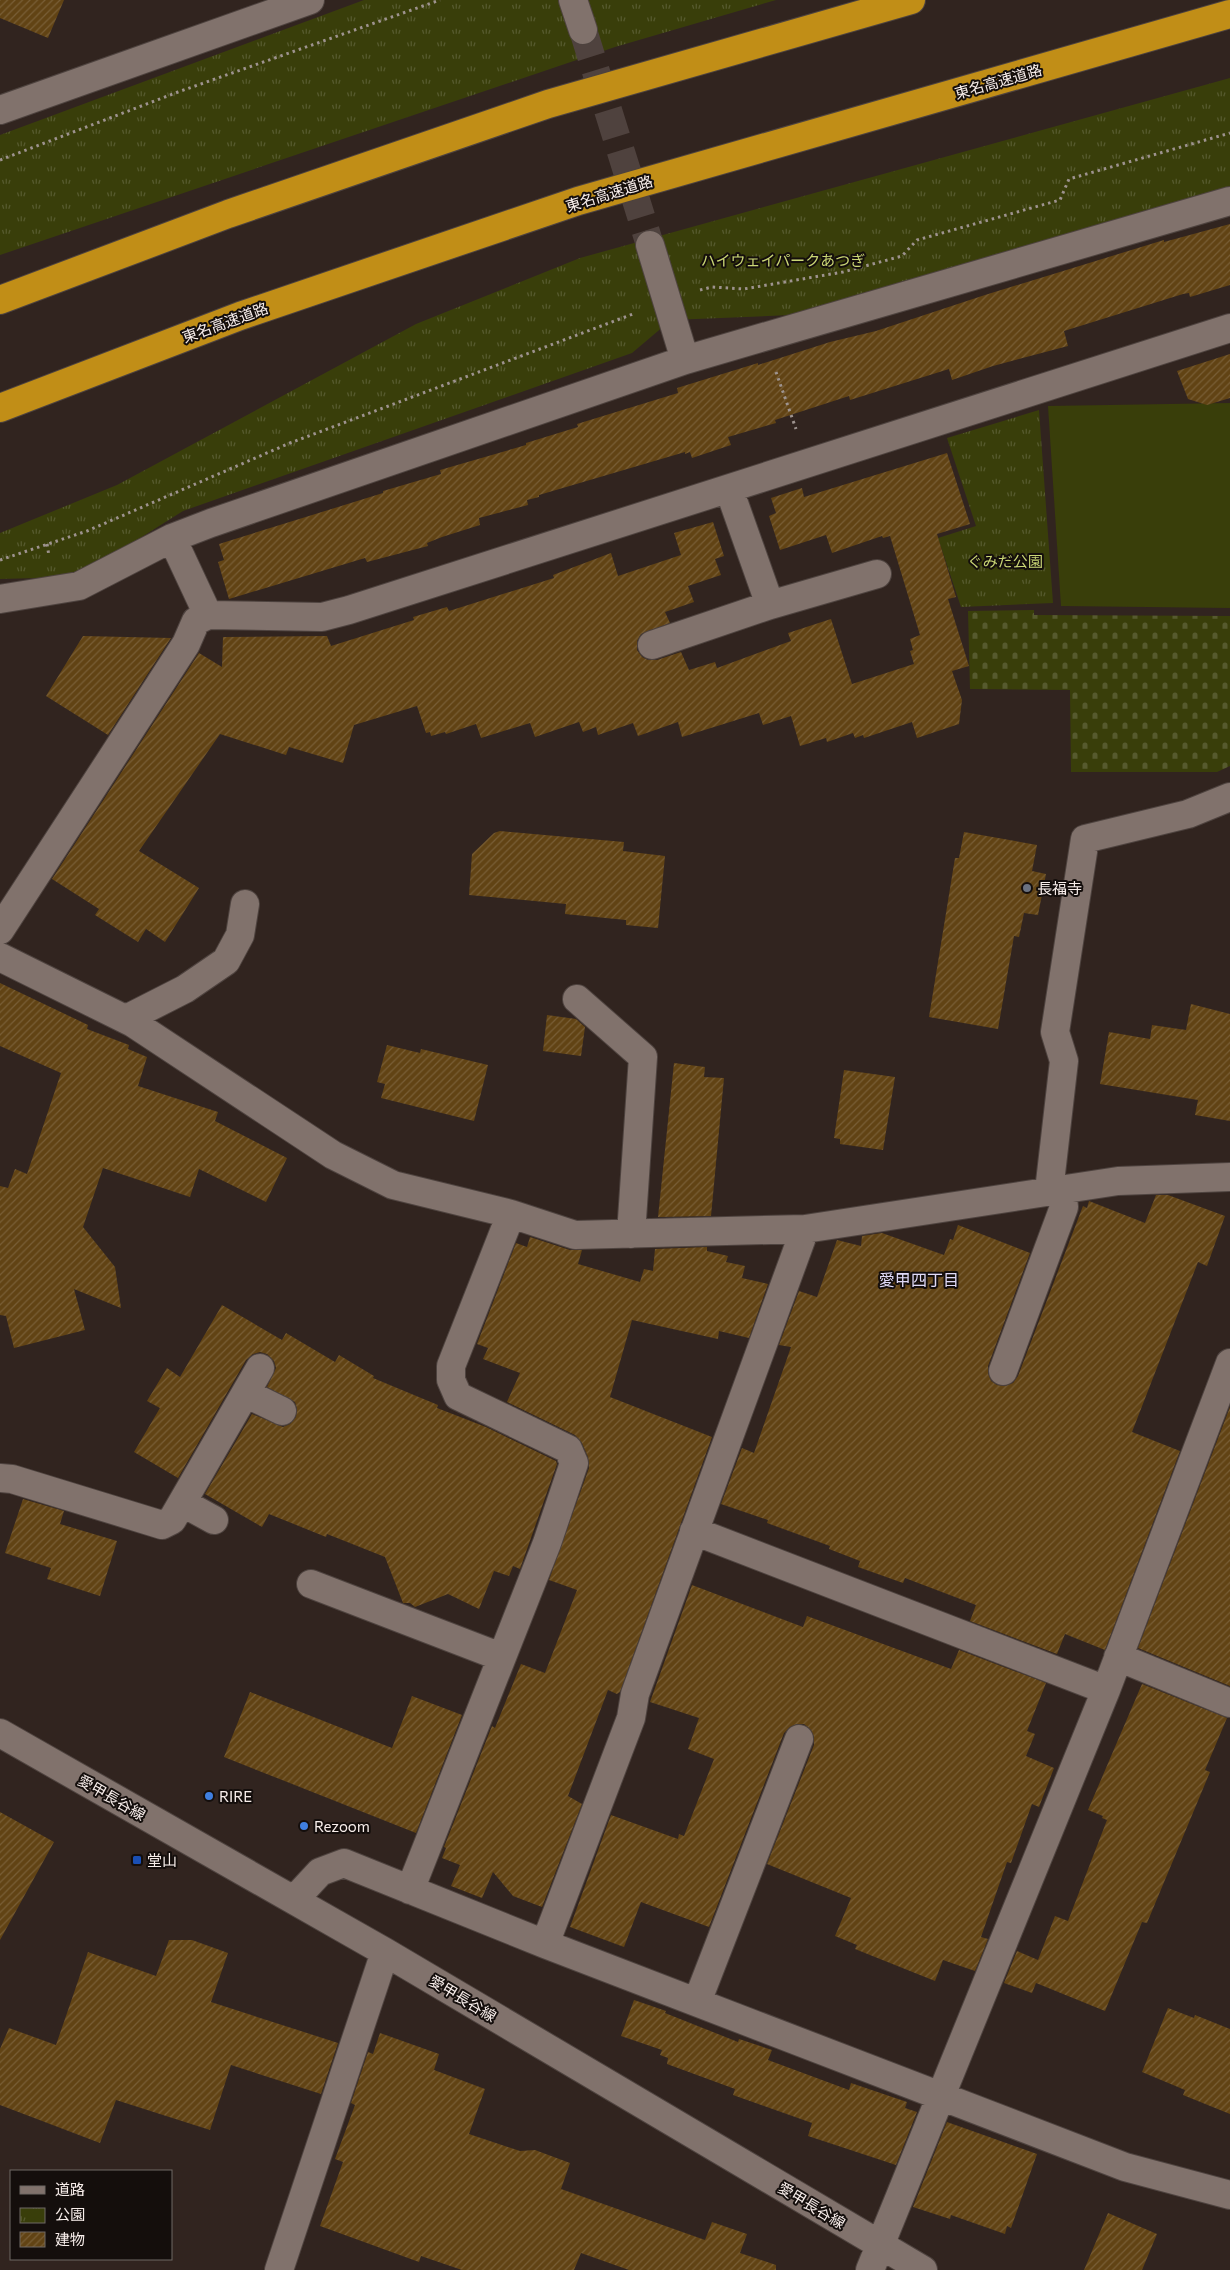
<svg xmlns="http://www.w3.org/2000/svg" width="1230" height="2270" viewBox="0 0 1230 2270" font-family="Commissioner,'Noto Sans JP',sans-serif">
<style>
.grass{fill:#393e0a}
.cemetery{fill:url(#cemetery-stones)}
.park{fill:url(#park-tufts)}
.building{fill:url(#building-hatch)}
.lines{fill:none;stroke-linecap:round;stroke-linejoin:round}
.minor-tunnel{stroke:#4f423e;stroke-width:28;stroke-dasharray:28 14;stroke-linecap:butt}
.minor-casing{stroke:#4e433f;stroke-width:30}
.highway-casing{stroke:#4e433f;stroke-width:30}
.path{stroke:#9e938f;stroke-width:3;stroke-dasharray:2.5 4;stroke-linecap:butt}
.minor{stroke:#81726c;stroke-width:28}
.highway{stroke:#c18e17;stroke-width:28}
.worship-dot{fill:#6b7280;stroke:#140e0c;stroke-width:2}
.shop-dot{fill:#3f7fe0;stroke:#140e0c;stroke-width:2}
.transit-dot{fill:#1a4fb4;stroke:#140e0c;stroke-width:2}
.labels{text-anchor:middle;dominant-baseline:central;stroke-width:4;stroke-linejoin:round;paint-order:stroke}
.street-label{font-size:15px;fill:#f8eeeb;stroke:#140e0c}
.park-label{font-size:15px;fill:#cad675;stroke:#140e0c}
.poi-label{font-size:15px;fill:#f8eeeb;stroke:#140e0c;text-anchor:start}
.neighbourhood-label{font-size:16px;fill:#e0daf7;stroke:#140e0c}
</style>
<defs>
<pattern id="cemetery-stones" width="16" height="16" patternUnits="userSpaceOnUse" patternTransform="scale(1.25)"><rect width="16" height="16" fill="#393e0a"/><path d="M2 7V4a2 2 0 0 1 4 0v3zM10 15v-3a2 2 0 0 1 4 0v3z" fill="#565a2e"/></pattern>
<pattern id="park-tufts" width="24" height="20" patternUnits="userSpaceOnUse" patternTransform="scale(1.25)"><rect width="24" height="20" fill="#393e0a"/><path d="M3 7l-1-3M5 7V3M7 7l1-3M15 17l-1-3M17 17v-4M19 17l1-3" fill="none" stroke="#565a2e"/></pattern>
<pattern id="building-hatch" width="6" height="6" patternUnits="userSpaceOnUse" patternTransform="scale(1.25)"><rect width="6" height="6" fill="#614314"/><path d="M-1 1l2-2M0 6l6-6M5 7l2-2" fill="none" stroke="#785e36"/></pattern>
</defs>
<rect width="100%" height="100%" fill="#31241f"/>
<!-- grass -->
<path class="grass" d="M1230,403v205l-169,-2 -13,-200z"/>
<!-- cemetery -->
<path class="cemetery" d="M1034,610v5l196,1v150l-13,6h-146l-1,-82 -100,-1 -2,-78z"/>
<!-- park -->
<path class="park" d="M364,0h412l-161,47 -615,208v-120z
M1230,78v109l-439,128 -120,5 -39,33 -449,158 -105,66 -78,2v-46l117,-48 299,-161 164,-66z
M1039,410l14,193 -92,4 -23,-69 38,-12 -29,-88z"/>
<!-- building -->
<path class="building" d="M0,0h64l-16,38 -48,-20z
M1230,224v61l-40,12 -1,-4 -6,1 -119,37 4,15 -75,20 -41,14 -3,-11 -99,31 -1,-4 -74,24 1,3 -48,14 3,8 -39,13 -2,-6 -5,2v-2l-146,43v2l-12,3 1,5 -49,13 1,7 -38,12 -15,6 1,3 -61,16 -2,-4 -136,41 -11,-37 6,-2 -5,-16 164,-51v-2l58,-17 -1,-4 86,-25v-2l52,-16 -1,-3 101,-31 -1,-5 81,-25v2l72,-23 46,-11 109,-36 179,-55v2z
M1230,354v44l-23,7 -19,-6 -11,-28z
M947,453l23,71 -33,10 19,63 -8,2 21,67 -17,5 10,29 -3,24 -42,14 -5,-16 -48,16 -1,-3 -8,3 -2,-5 -26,9 -1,-4 -26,8 -9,-30 -28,9 -4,-12 -77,24 -4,-15 -40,14 -5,-13 -35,12 -2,-8 -13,5 -4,-10 -44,15 -5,-14 -49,15 -5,-14 -30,10 -1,-2 -14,4 -1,-4 -4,1 -9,-27 -63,19 -11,38 -54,-16 -3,8 -66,-21 -81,117 60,37 -34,54 -19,-13 -8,13 -43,-27 4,-6 -47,-30 147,-226 23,14 1,-30 104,-1 4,10 83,-26 -1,-3 34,-10 2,4 105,-33 -1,-3 58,-22 7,23 63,-21 -7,-22 39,-11 11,34 -9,3 6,16 -33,11 6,16 -29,10 5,11 -29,11 -4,7v9l5,7 6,3h9l24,-8 8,18 26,-8 2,6 74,-27 -3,-8 43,-14 21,65 62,-20 -4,-13 3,-1 -3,-11 10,-4 -30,-99 -7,2 -1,-2 -50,17 -6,-18 -46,15 -11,-34 7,-3 -5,-15 31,-10 2,9z
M83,636l88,2 -63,97 -62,-39z
M500,831l124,11 -1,9 42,5 -7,72 -32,-3v-5l-61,-6 1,-10 -97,-9 3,-41 22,-21z
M964,832l73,13 -5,26 14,3 -8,41 -14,-2 -5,24 -5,-1 -16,93 -69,-12 26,-159h4z
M0,983l88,42 -1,4 42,16 -1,4 19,8 -9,29 80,26 -3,9 72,37 -21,44 -67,-33 -9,28 -87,-29 -20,59 32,40 6,41 -47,-19 11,41 -71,18 -8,-32 -6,-1v-129l8,2 7,-19 12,5 34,-101 -61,-27z
M1191,1004l39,10v107l-35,-6 3,-15 -98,-16 9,-52 41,7 2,-14 34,5z
M547,1015l29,4 9,8 -4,29 -38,-5z
M387,1045l33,8 1,-4 67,16 -14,56 -93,-23 4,-14 -8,-2z
M674,1063l31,4 -1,10 20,1 -13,138 -53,1z
M844,1070l51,7 -12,73 -43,-6v-5l-6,-1z
M1156,1195h12l57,21 -18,50 -9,-4 -66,170 48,19 -75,199 -40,-16 -8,20 -87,-33 6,-16 -71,-27 -2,5 -45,-16 2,-6 -31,-12 1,-3 -63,-23 1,-3 -47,-16 21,-56 12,5 37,-106 -12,-2 20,-54 18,6 20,-57 24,6 1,-10 20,-3 62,22 6,-16 3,1 5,-15 72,28 -42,113v7l3,8 6,4 8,1 8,-3 5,-7 65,-170 4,2 2,-7 56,22z
M530,1237l40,13h12l-4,14 62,18 4,-13 9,2 2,-22 52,-2v4l21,5 -2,6 19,4 -3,12 26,6 -19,54 -30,-7 -1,8 -86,-19 -22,77 102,40 -92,255 -3,2 -9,-4 -40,106 14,8 -40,103 -29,-11 -20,-24 -11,26 -31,-12 9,-21 -18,-7 4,-10 -2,-1 48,-121 3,2 26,-64 24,9 32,-83 -28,-10 40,-112 -1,-11 -6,-14 -7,-8 -68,-33 13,-29 -37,-14 5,-11 -11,-4 39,-101 11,4z
M222,1305l60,35 4,-7 49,29 4,-7 35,21 -1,2 65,27 -1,3 49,19 70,34 1,3 -37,105 -7,-3 -4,10 -15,-5 -15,38 -31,-15 -33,13 -5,-4h-7l-18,-46 -58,-23 -1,3 -57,-23 -7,13 -57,-33 47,-80 31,13 7,-3 6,-7 1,-8 -2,-7 -28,-15 9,-19 -2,-7 -7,-7 -7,-2 -7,2 -7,6 -68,118 -44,-26 26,-44 -13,-7 20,-33 13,9z
M1230,1407v279l-92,-38z
M23,1499l41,12 -4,13 57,17 -17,55 -53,-17 4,-11 -46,-15z
M692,1585l111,42 4,-11 144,53 8,-19 87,33 -19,48 8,3 -9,22 28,12 -15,39 -7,-3 -21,59 -4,-1 -26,75 7,2 -13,32 -32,-11 -8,21 -80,-32 2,-4 -22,-9 16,-38 -84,-34 47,-119v-8l-3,-7 -7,-6h-7l-7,3 -6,6 -75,194 -68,-25 -17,45 -54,-20 41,-112 67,24 1,-5 5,2 30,-77 -26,-10 11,-31 -49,-16z
M1142,1684l85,34 -22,52 5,2 -63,151 -5,-1 -37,89 -69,-28 -4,10 -28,-10 13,-32 21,9 17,-44 13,5 39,-101 -5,-2 1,-2 -15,-6z
M250,1692l142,56 20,-52 50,19 -46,118 -192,-76z
M0,1812l54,30 -54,98z
M169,1940h23l36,13 -17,49 127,41 -17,51 -90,-29 -21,65 -94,-30 -16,43 -100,-38v-56l9,-21 47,17 32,-93 68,24z
M634,2000l32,11 -1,2 73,29 1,-3 33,11 -4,10 81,30 2,-7 56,19 -2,6 12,4 -21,53 -88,-29 4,-13 -79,-28 2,-6 -68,-25 1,-6 -8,-3 2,-5 -41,-14z
M1168,2008l26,10 1,-3 35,14v85l-47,-19 2,-5 -43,-18z
M380,2033l59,21 -5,16 51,19 -16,45 51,17 15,-1 35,13 -9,26 144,51 7,-18 35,12 -7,19 36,12v5h-147l-48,-17 -7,17h-112l-41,-14 -2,6 -99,-36 23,-64 -8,-3 20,-54 -4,-2 17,-51 5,2z
M947,2122l90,32 -26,74 -4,-2 -2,8 -54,-19 -1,4 -37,-12z
M1108,2213l49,21 -15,36h-58z"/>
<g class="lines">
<!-- minor-tunnel -->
<path class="minor-tunnel" d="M583,30l67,215"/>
<defs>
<path id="minor" d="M573,0l10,30
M0,110l310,-110
M650,245l35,115
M729,489l41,116
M172,538l36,77
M0,599l79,-13 93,-48 39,-15 474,-163 545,-159
M652,645l118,-40 107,-31
M0,930l186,-286 10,-23 12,-6 114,2 27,-7 881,-282
M0,957l133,66 200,132 60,30 118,29 64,21 230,-6 313,-48 112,-4
M577,999l66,58 -12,177
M126,1019l59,-30 41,-28 14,-26 5,-31
M1049,1191l15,-130 -9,-29 30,-193 103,-25 42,-17
M1003,1371l61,-164 -2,-18
M247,1394l35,17
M0,1478l12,1 150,46 10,-5 88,-152
M183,1503l31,17
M694,1531l412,159
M311,1584l190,73
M1118,1657l112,46
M0,1733l385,219 538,318
M410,1890l137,-347 27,-80 -6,-14 -110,-53 -7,-16v-14l60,-152
M294,1900l26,-28 24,-9 201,81 580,223 105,28
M545,1944l86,-226 4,-24 170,-465
M697,2002l102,-263
M279,2270l106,-318
M870,2270l236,-580 124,-327"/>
<path id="highway" d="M0,300l228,-86 320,-110 363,-104
M0,408l240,-92 338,-115 652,-187"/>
</defs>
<!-- minor casing -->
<use href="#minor" class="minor-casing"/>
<!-- highway casing -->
<use href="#highway" class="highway-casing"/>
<!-- path -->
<path class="path" d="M0,160l178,-68 262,-92
M700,290l12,-3 32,2 99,-17 59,-16 15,-16 143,-40 9,-21 161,-46
M776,372l20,57
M47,544l2,12
M0,560l87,-29 203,-88 343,-129"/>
<!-- minor -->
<use href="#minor" class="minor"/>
<!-- highway -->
<use href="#highway" class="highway"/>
</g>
<!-- markers -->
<circle class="worship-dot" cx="1027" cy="888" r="5"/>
<g class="shop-dot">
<circle cx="209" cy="1796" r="5"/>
<circle cx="304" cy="1826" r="5"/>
</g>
<rect class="transit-dot" x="132" y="1855" width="10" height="10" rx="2.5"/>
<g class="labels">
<!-- street labels -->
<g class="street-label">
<text transform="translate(998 81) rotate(-16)">東名高速道路</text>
<text transform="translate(609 193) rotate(-17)">東名高速道路</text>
<text transform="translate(225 322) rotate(-20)">東名高速道路</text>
<text transform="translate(112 1797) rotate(30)">愛甲長谷線</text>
<text transform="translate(463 1998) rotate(31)">愛甲長谷線</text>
<text transform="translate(812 2205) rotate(31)">愛甲長谷線</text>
</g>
<!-- park labels -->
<g class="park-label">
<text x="783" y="260">ハイウェイパークあつぎ</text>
<text x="1005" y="561">ぐみだ公園</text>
</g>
<!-- poi labels -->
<g class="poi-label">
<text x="1037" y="888">長福寺</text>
<text x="219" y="1796">RIRE</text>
<text x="314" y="1826">Rezoom</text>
<text x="147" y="1860">堂山</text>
</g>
<!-- neighbourhood labels -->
<g class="neighbourhood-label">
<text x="919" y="1279">愛甲四丁目</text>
</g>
</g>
<!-- legend -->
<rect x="10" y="2170" width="162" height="90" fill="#140e0c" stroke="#6f6865"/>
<rect x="20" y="2186" width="25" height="8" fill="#81726c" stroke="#6f6865"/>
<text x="55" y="2195" font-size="15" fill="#f8eeeb">道路</text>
<rect x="20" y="2208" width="25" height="15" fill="url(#park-tufts)" stroke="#6f6865"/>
<text x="55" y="2220" font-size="15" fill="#f8eeeb">公園</text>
<rect x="20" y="2232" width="25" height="15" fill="url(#building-hatch)" stroke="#6f6865"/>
<text x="55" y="2245" font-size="15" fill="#f8eeeb">建物</text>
</svg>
